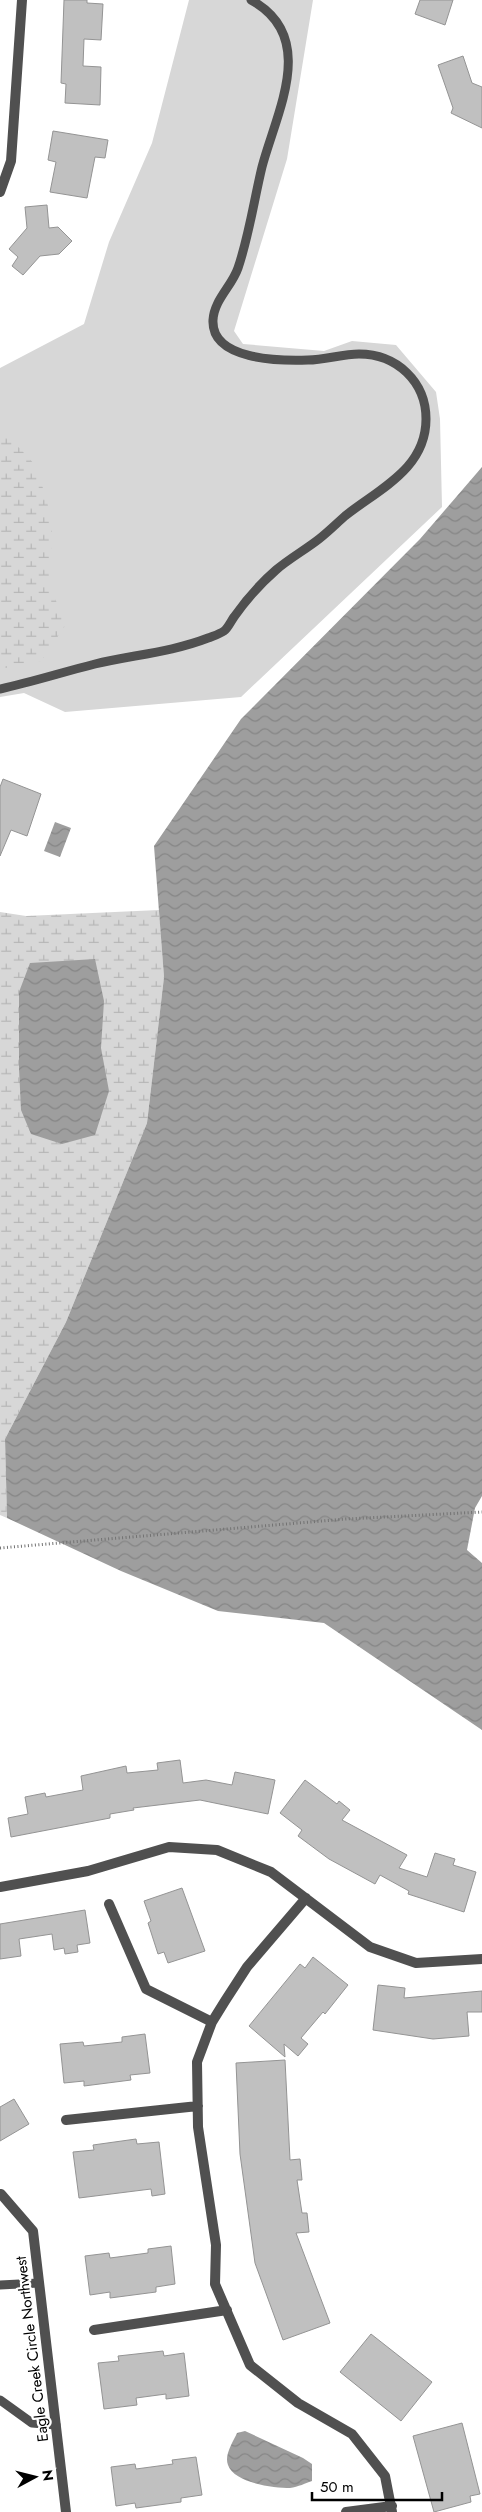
<svg xmlns="http://www.w3.org/2000/svg" width="482" height="2512" viewBox="0 0 482 2512" font-family="Jost,sans-serif">
<style>
.grass{fill:#d7d7d7}
.wetland{fill:url(#wetland-marsh)}
.water{fill:url(#water-waves)}
.building{fill:#c0c0c0;stroke:#949494}
.lines{fill:none;stroke-linecap:round;stroke-linejoin:round}
.path{stroke:#727272;stroke-width:3;stroke-dasharray:1 2.5;stroke-linecap:butt}
.lane{stroke:#505050;stroke-width:9}
.street{stroke:#505050;stroke-width:10}
.labels{text-anchor:middle;dominant-baseline:central;stroke-width:4.5;stroke-linejoin:round;paint-order:stroke}
.street-label{font-size:15px;fill:#000;stroke:#fff}
</style>
<defs>
<pattern id="wetland-marsh" width="20" height="14" patternUnits="userSpaceOnUse" patternTransform="scale(1.25)"><rect width="20" height="14" fill="#d7d7d7"/><path d="M1 5h8M5 5V1M11 12h8M15 12V8" fill="none" stroke="#b7b7b7"/></pattern>
<pattern id="water-waves" width="16" height="10" patternUnits="userSpaceOnUse" patternTransform="scale(1.25)"><rect width="16" height="10" fill="#9e9e9e"/><path d="M0 5q4-4 8 0t8 0" fill="none" stroke="#868686"/></pattern>
</defs>
<rect width="100%" height="100%" fill="#fff"/>
<!-- grass -->
<path class="grass" d="M189,0h124l-26,159 -53,172 9,13 81,7 28,-10 44,4 40,47 4,27 2,88 -201,190 -176,15 -41,-19 -24,4v-329l84,-44 25,-82 43,-99z"/>
<!-- wetland -->
<path class="wetland" d="M0,434l16,10 19,21 12,35 6,40 -5,23 2,26 17,34 -26,38 -41,8z
M159,910l5,67 -17,146 -81,199 -61,117 2,79 -7,-3v-603l26,4z"/>
<!-- water -->
<path class="water" d="M482,467v1029l-7,12 -8,42 15,13v167l-158,-107 -106,-12 -97,-40 -114,-53 -2,-79 61,-117 81,-199 17,-146 -10,-131 87,-127 179,-180z
M55,822l16,6 -11,29 -16,-6z
M95,959l9,42 -3,47 8,43 -14,44 -33,9 -31,-10 -10,-24 -2,-42v-76l11,-29z
M245,2431l58,27 9,6v17c-6,2 -14,6 -22,7 -16,0 -56,-5 -62,-23 -4,-10 5,-23 9,-32z"/>
<!-- building -->
<path class="building" d="M64,0h23v3l16,1 -2,36 -17,-1 -1,27 18,1 -1,38 -35,-2 1,-19 -5,-1z
M420,0h33l-8,25 -30,-11z
M463,56l9,27 10,4v41l-31,-15 2,-5 -15,-43z
M53,131l55,9 -3,18 -10,-1 -8,41 -37,-6 6,-30 -8,-2z
M47,205l2,23 9,-1 14,14 -13,13 -19,2 -17,19 -11,-9 6,-9 -9,-8 18,-21 -2,-21z
M3,779l38,15 -14,42 -16,-6 -11,26v-69z
M180,1760l3,23 23,-3 26,5 3,-13 40,8 -7,34 -68,-14 -67,8 1,2 -24,4v4l-99,19 -3,-19 20,-4 -3,-17 20,-4 1,4 37,-7 -2,-14 45,-10 1,7 31,-3 -1,-7z
M305,1780l32,24 2,-3 11,9 -8,10 65,35 -8,13 28,9 8,-24 20,6 -2,6 23,7 -12,40 -56,-18 1,-3 -29,-16 -5,9 -46,-25 -31,-23 4,-6 -22,-17z
M182,1888l23,63 -37,12 -4,-11 -6,2 -10,-31 3,-2 -7,-20z
M85,1910l5,33 -13,2 1,7 -13,2 -1,-6 -10,2 -2,-16 -33,5 2,17 -21,3v-35z
M313,1957l35,28 -23,29 -2,-2 -22,26 7,6 -10,12 -14,-12 1,13 -36,-31 51,-62 5,4z
M378,1985l27,3 -1,10 78,-7v21h-15l2,24 -36,3 -60,-9z
M145,2034l5,39 -20,2 1,5 -47,6v-5l-20,2 -4,-39 23,-2 1,4 38,-4v-5z
M285,2060l5,100 10,-1 2,21h-5l5,33h5l2,19 -13,1 34,90 -47,17 -28,-77 -15,-109 -4,-91z
M14,2099l15,25 -29,17v-34z
M136,2139l1,5 22,-2 6,52 -13,2 -1,-7 -72,9 -6,-46 21,-2 -1,-5z
M171,2246l4,38 -19,3v5l-46,6v-6l-20,3 -5,-39 24,-3 1,5 38,-5v-4z
M371,2334l61,48 -31,39 -61,-49z
M163,2351l1,5 20,-3 5,43 -23,3v-5l-30,4 1,7 -33,4 -6,-46 21,-2 -1,-5z
M462,2423l18,71 -10,2 1,6 -37,10 -21,-76z
M196,2457l6,38 -21,3v4l-45,6 -1,-5 -19,3 -5,-39 24,-3 1,5 37,-5 -1,-4z"/>
<g class="lines">
<!-- path -->
<path class="path" d="M0,1548l346,-29 136,-7"/>
<!-- lane -->
<path class="lane" d="M0,689c32,-7 63,-17 95,-25 38,-9 77,-12 113,-26 5,-2 12,-4 16,-7 4,-3 7,-10 10,-14 12,-17 27,-34 42,-47 14,-12 29,-20 43,-31 9,-7 17,-15 26,-23 34,-27 81,-47 81,-97 0,-37 -29,-65 -67,-65 -17,0 -34,6 -51,6 -29,1 -97,0 -95,-40 1,-20 19,-34 25,-52 11,-32 16,-68 24,-101 14,-54 57,-130 -11,-167
M0,2285l39,-2
M0,2400l32,23 24,2"/>
<!-- street -->
<path class="street" d="M0,192l11,-31 11,-161
M0,1887l88,-16 81,-24 48,3 54,22 99,75 46,16 66,-4
M306,1898l-59,69 -22,34 -13,21 -15,40 1,65 18,118 -1,39 35,81 48,38 54,31 33,42 7,36
M109,1904l37,85 66,33
M66,2120l132,-14
M1,2194l32,37 33,281
M94,2330l133,-20
M346,2512l46,-6"/>
</g>
<g class="labels">
<!-- street labels -->
<g class="street-label">
<text transform="translate(32 2349) rotate(-97)">Eagle Creek Circle Northwest</text>
</g>
</g>
<!-- north arrow -->
<g transform="translate(35 2477) rotate(83)" stroke="#ffffff" stroke-width="4" paint-order="stroke">
<path d="M0-4L9 19L0 12L-9 19Z" fill="#000000"/>
<text y="-8" font-size="14" font-weight="bold" text-anchor="middle" fill="#000000">N</text>
</g>
<!-- scale -->
<path d="M312 2492v8h130v-8" fill="none" stroke="#000000" stroke-width="2.5"/>
<text x="320" y="2492" font-size="15" fill="#000000" stroke="#ffffff" stroke-width="4" paint-order="stroke">50 m</text>
</svg>
